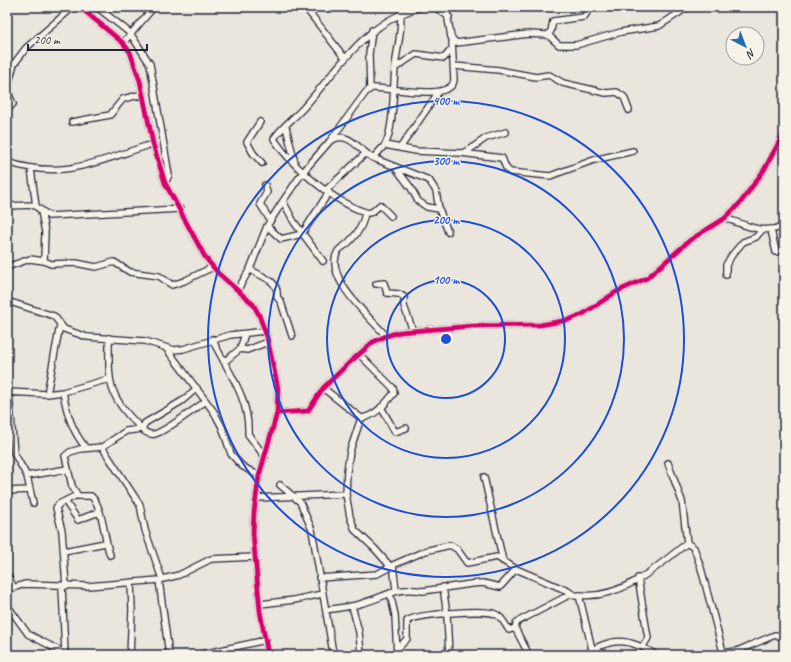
<svg xmlns="http://www.w3.org/2000/svg" width="791" height="662" viewBox="0 0 791 662" font-family="Caveat,sans-serif">
<style>
.lines{fill:none;stroke-linecap:round;stroke-linejoin:round}
.minor-casing{stroke:#22223b;stroke-width:8}
.minor{stroke:#f7f3e8;stroke-width:5.5}
.cycleway-casing{stroke:#f7f3e8;stroke-width:8}
.cycleway{stroke:#d6006c;stroke-width:5}
.ring{fill:none;stroke:#1d4ed8;stroke-width:2}
.centre{fill:#1d4ed8;stroke:#f7f3e8;stroke-width:2}
.ring-label{font-size:12px;text-anchor:middle;font-weight:bold;fill:#1d4ed8;stroke:#f7f3e8;stroke-width:3;stroke-linejoin:round;paint-order:stroke}
</style>
<rect width="100%" height="100%" fill="#eae6de"/>
<filter id="ink" filterUnits="userSpaceOnUse"><feTurbulence type="fractalNoise" baseFrequency=".025" numOctaves="2"/><feDisplacementMap in="SourceGraphic" scale="8" xChannelSelector="R" yChannelSelector="G"/><feConvolveMatrix kernelMatrix="1 2 1 2 8 2 1 2 1" color-interpolation-filters="sRGB"/></filter>
<g filter="url(#ink)">
<g class="lines">
<defs>
<path id="minor" d="M80,7l43,36 7,9 10,29 13,63 12,39 40,74 13,16 35,31 6,11 8,22 11,51 -1,25 -18,63 -5,36 -1,22 7,77 8,44
M97,7l33,26 20,31 19,111 -4,8
M305,7l39,50
M435,7l14,10
M446,7l5,30 5,6 72,-9 20,1 11,10h17l45,-13 38,-6 29,-19
M548,35l3,-4 2,-10 31,-4 7,-10
M123,43l31,-36
M454,66l45,4 37,7 13,-2 14,8 43,10 11,-1 7,5 5,13
M395,68l21,-14 28,4 8,-9
M370,89l-1,-35 3,-24
M7,110l6,-6 -6,-14 7,-26 12,-16 47,-41
M72,122l38,-7 13,-16 20,-5
M260,122l-13,20 6,11 9,10
M286,127l9,36
M332,140c16,-10 28,11 41,18l12,-13 31,6 45,2 41,5 4,10 4,4 40,4 44,-16 39,-9
M385,145c9,-17 8,-56 10,-77 2,-20 8,-40 5,-61
M400,148l38,-55
M462,153l7,-3 17,-12 20,-6
M373,158l56,22 7,11 3,18 9,23
M7,162c58,19 92,-2 146,-18
M395,167l16,21 7,13 9,6 12,2
M31,169l5,37
M265,185l2,7 -7,12 10,16
M326,190l40,-37
M283,201l11,21 29,39
M7,206l27,-1 15,11 131,-7
M41,211l4,21 -1,29
M365,212c-2,14 -7,21 -17,31 -3,3 -8,5 -10,8 -16,26 34,68 48,85
M391,216l-11,-11 -8,7 -4,1c-33,-10 -75,-45 -94,-74 6,-11 23,-23 31,-33 36,-40 60,-84 116,-99
M725,218c20,7 38,17 59,8
M267,226l14,13 21,-5 27,-42
M771,230l5,22
M7,267l23,-8 14,2 7,3 25,-1 20,4 18,-5 16,10 29,4 13,9 12,-4 29,-14
M250,269c12,9 29,10 27,28l4,5 11,34
M726,275v-10l6,-10 11,-13 13,-5 6,-7
M376,284l8,-1 3,10 12,1 5,3v9l9,25
M238,289l12,-20 17,-43 16,-25 20,-29 27,-31 36,-49 6,-4c16,-1 80,14 82,-8l-2,-39
M7,301l47,15 10,13 23,8 58,4 29,9 9,-1 47,-14 35,-4
M109,338c0,41 -3,56 28,86 5,5 10,12 18,10 14,-5 38,-24 51,-33
M212,339c15,31 38,59 36,95l17,23
M166,348l48,64 8,15 9,27 11,12 17,10
M240,349l5,-15
M224,362l16,-13 7,1 21,-8
M323,388l38,30c14,-1 25,-15 33,-25l-1,-5 -34,-34
M7,392l40,2 16,-2 46,-13
M9,392l5,61 13,23 6,27
M63,392c4,22 9,39 23,56
M47,394l13,-69
M381,407l14,25 11,-4
M277,413l31,-2 15,-23 26,-25 24,-21 13,-6 14,-4 73,-6 67,-1 28,-5 15,-6 33,-22 31,-14 43,-38 35,-22 16,-16 23,-32 20,-37
M361,418l-11,33 -3,20 -1,23 4,23 5,13 20,19 15,17
M102,447l38,58 5,25 17,49
M668,463l14,38 5,42 7,5 7,20 22,84
M27,476l40,-7
M484,477l19,84
M280,485l20,17 12,28 21,123
M7,491l23,-1
M256,498l90,-4
M65,501l13,19 21,-8
M64,551l41,-8
M110,555c-6,-16 -7,-49 -19,-59h-13l-6,-10 -7,-30 5,-4 10,-3 22,-2 24,-16 16,-2 3,-6 37,-22 15,-13
M7,574l6,12
M319,578l58,-4 15,-8
M638,578l10,60 -5,8
M159,580l10,75
M62,586l3,67
M66,586l-4,-55 -6,-23 3,-4 18,-9
M443,587l4,28 2,40
M7,590l18,-6 63,2 71,-6 20,-5 32,-16 43,-2
M396,590l-3,-25 32,-14 25,-6 7,4 10,14 30,-6 19,12 52,22 7,5 4,-1 13,54
M390,593l5,22 2,40
M579,595c42,5 78,-28 108,-52
M260,604l34,-4 28,-6
M7,605l21,29 40,21
M352,606l7,26 2,23
M326,610c12,-2 25,-3 37,-7 25,-7 33,-17 60,-12l48,-7 12,-1 17,4 16,-18
M397,649l10,-10v-18c8,-7 78,-12 88,-7 7,2 10,11 14,16l6,-2
M130,655l2,-45 -1,-28
M198,655l68,-15
M529,655l-14,-27 2,-6 54,-28
M584,655c27,-18 44,-18 72,0
M707,655l30,-4 38,-16 9,2"/>
</defs>
<!-- minor casing -->
<use href="#minor" class="minor-casing"/>
<!-- minor -->
<use href="#minor" class="minor"/>
<defs>
<path id="cycleway" d="M80,7l43,36 7,9 10,29 13,63 12,39 40,74 13,16 35,31 6,11 8,22 11,51 -1,25 -18,63 -5,36 -1,22 7,77 8,44
M277,413l31,-2 15,-23 26,-25 24,-21 13,-6 14,-4 73,-6 67,-1 28,-5 15,-6 33,-22 31,-14 43,-38 35,-22 16,-16 23,-32 20,-37"/>
</defs>
<!-- cycleway casing -->
<use href="#cycleway" class="cycleway-casing"/>
<!-- cycleway -->
<use href="#cycleway" class="cycleway"/>
</g>
</g>
<!-- distance rings -->
<g class="ring">
<circle cx="446" cy="339" r="59"/>
<circle cx="446" cy="339" r="119"/>
<circle cx="446" cy="339" r="178"/>
<circle cx="446" cy="339" r="238"/>
</g>
<circle cx="446" cy="339" r="6" class="centre"/>
<g class="ring-label">
<text x="446" y="105">400 m</text>
<text x="446" y="165">300 m</text>
<text x="446" y="224">200 m</text>
<text x="446" y="284">100 m</text>
</g>
<!-- margin -->
<rect width="791" height="662" fill="none" stroke="#f7f3e8" stroke-width="24"/>
<rect x="12" y="12" width="767" height="638" fill="none" stroke="#22223b" stroke-width="1.5" filter="url(#ink)"/>
<!-- north arrow -->
<g transform="translate(745 46) rotate(138)"><circle r="19" fill="#f7f3e8" stroke="#a29fa3"/>
<path d="M0-3L7 15L0 10L-7 15Z" fill="#1f6fb2"/>
<text y="-6" font-size="11" font-weight="bold" text-anchor="middle" fill="#22223b">N</text>
</g>
<!-- scale -->
<path d="M28 44v6h119v-6" fill="none" stroke="#22223b" stroke-width="2"/>
<text x="34" y="44" font-size="12" fill="#22223b" stroke="#f7f3e8" stroke-width="3" paint-order="stroke">200 m</text>
</svg>
